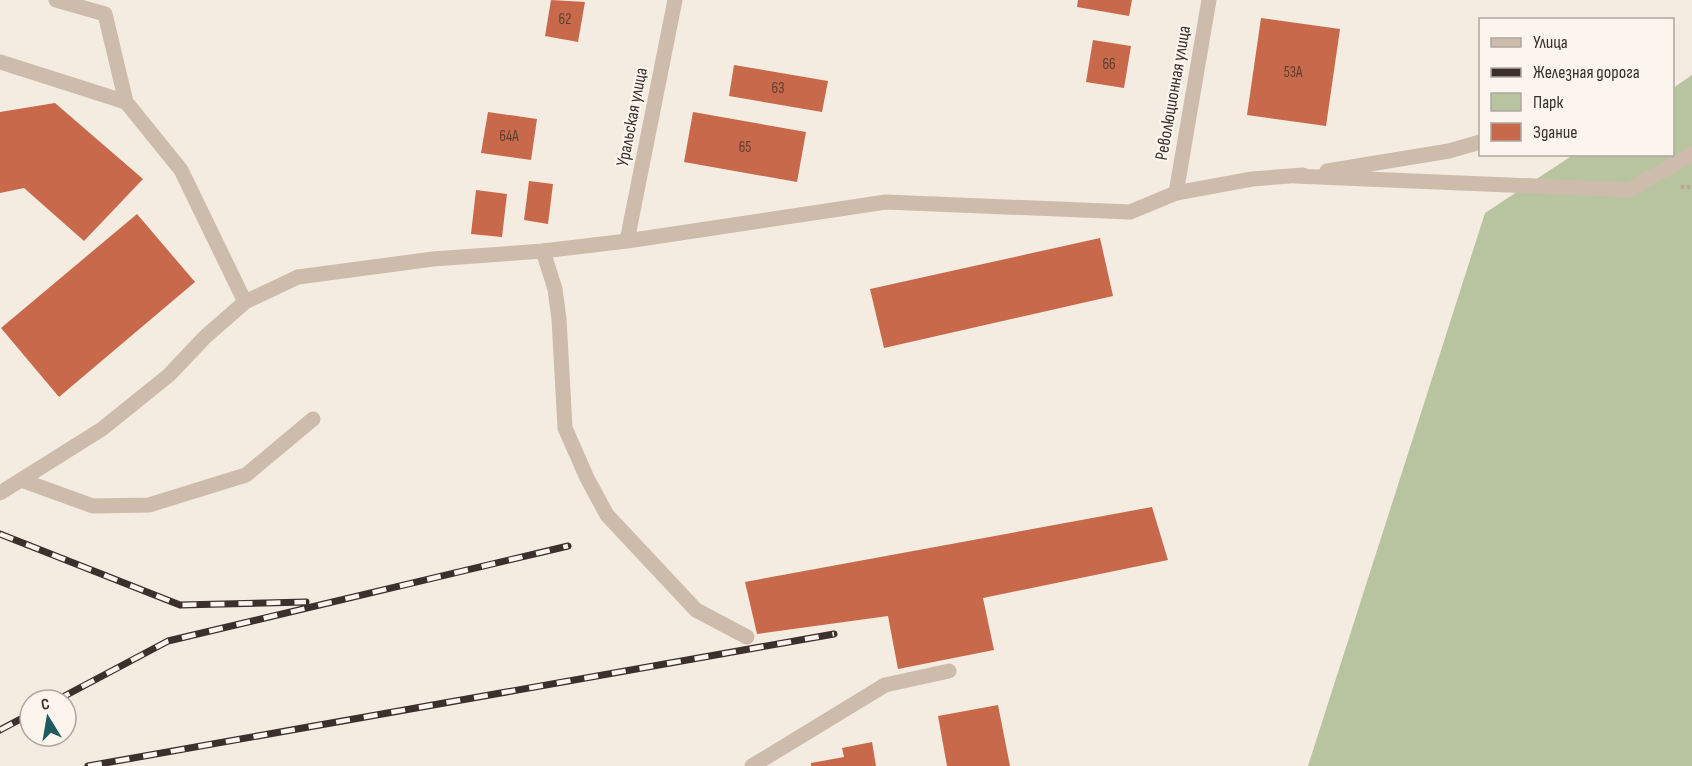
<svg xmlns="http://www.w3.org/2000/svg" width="1692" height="766" viewBox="0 0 1692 766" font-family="'Sofia Sans Condensed',sans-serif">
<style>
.green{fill:#b8c4a0}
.building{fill:#c8694b}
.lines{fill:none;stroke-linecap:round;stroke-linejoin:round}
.path{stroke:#b9a596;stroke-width:4;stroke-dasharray:3 3;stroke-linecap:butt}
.lane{stroke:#cdbbac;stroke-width:15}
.street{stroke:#cdbbac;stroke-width:15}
.rail-casing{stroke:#3b302b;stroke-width:7}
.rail{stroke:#fbf5ee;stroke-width:4.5;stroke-dasharray:14;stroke-linecap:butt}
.labels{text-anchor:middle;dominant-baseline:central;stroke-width:4.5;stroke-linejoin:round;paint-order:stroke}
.number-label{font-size:15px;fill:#5e3e33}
.street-label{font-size:18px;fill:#3b302b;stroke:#fbf5ee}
</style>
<rect width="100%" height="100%" fill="#f4ebe1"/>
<!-- green -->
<path class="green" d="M1692,75v691h-384l177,-553 88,-58 99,-1 1,-66z"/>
<!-- building -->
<path class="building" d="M551,0l34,2 -7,40 -33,-6z
M1078,0h54l-3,16 -52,-9z
M1261,18l79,11 -14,97 -79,-11z
M1093,40l38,6 -7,42 -38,-6z
M734,65l94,16 -6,31 -93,-16z
M55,103l88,76 -59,62 -60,-53 -24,5v-81z
M488,112l49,7 -6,41 -50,-7z
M693,112l113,20 -9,50 -113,-20z
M529,181l24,3 -5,40 -24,-4z
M476,190l31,4 -5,43 -31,-3z
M137,214l58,68 -136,115 -58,-69z
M1100,238l13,58 -229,52 -14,-59z
M1152,507l16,53 -185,38 11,52 -96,19 -10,-53 -131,18 -12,-52z
M998,705l12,61h-63l-9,-50z
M872,742l4,24h-65v-3l33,-6 -2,-9z"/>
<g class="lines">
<!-- path -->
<path class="path" d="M1681,187h11"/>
<!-- lane -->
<path class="lane" d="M56,0l49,14 21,88
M0,62l126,40 55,68 64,132
M1327,171l122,-20 31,-9
M1295,176l334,14 63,-36
M1176,193l76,-14 51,-4
M543,251l12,38 4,30 6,109 22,50 20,37 89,95 51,27
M21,480l72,26 56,-1 97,-30 67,-56
M752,766l133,-81 64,-14"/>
<!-- street -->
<path class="street" d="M627,241l48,-241
M0,493l102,-64 67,-54 36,-38 40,-35 53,-25 135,-18 110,-8 84,-10 259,-39 244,10 46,-19 33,-193"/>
<defs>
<path id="rail" d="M0,534l180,71 126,-3
M57,700l111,-59 400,-95
M0,730l30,-16
M88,766l746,-132"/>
</defs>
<!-- rail casing -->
<use href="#rail" class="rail-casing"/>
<!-- rail -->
<use href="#rail" class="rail"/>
</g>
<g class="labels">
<!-- number labels -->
<g class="number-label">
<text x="565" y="19">62</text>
<text x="1109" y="64">66</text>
<text x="1293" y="72">53А</text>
<text x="778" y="88">63</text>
<text x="509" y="136">64А</text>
<text x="745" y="147">65</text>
</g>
<!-- street labels -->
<g class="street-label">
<text transform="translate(1173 93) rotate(-80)">Революционная улица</text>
<text transform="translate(632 117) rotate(-79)">Уральская улица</text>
</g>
</g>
<!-- legend -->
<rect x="1479" y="18" width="195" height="138" fill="#fbf5ee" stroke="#aea6a0" stroke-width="1.5"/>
<rect x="1491" y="38" width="30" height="9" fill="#cdbbac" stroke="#aea6a0" stroke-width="1.5"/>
<text x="1533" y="48" font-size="18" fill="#3b302b">Улица</text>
<rect x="1491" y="68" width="30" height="9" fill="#3b302b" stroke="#aea6a0" stroke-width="1.5"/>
<text x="1533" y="78" font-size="18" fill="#3b302b">Железная дорога</text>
<rect x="1491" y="93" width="30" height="18" fill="#b8c4a0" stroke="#aea6a0" stroke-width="1.5"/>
<text x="1533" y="108" font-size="18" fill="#3b302b">Парк</text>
<rect x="1491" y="123" width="30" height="18" fill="#c8694b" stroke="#aea6a0" stroke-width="1.5"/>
<text x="1533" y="138" font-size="18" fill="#3b302b">Здание</text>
<!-- north arrow -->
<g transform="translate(48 718) rotate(349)"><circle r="28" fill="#fbf5ee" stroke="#aea6a0" stroke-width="1.5"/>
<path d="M0-4.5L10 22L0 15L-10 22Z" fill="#1f5a5e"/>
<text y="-9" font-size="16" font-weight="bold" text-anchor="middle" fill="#3b302b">С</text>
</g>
</svg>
